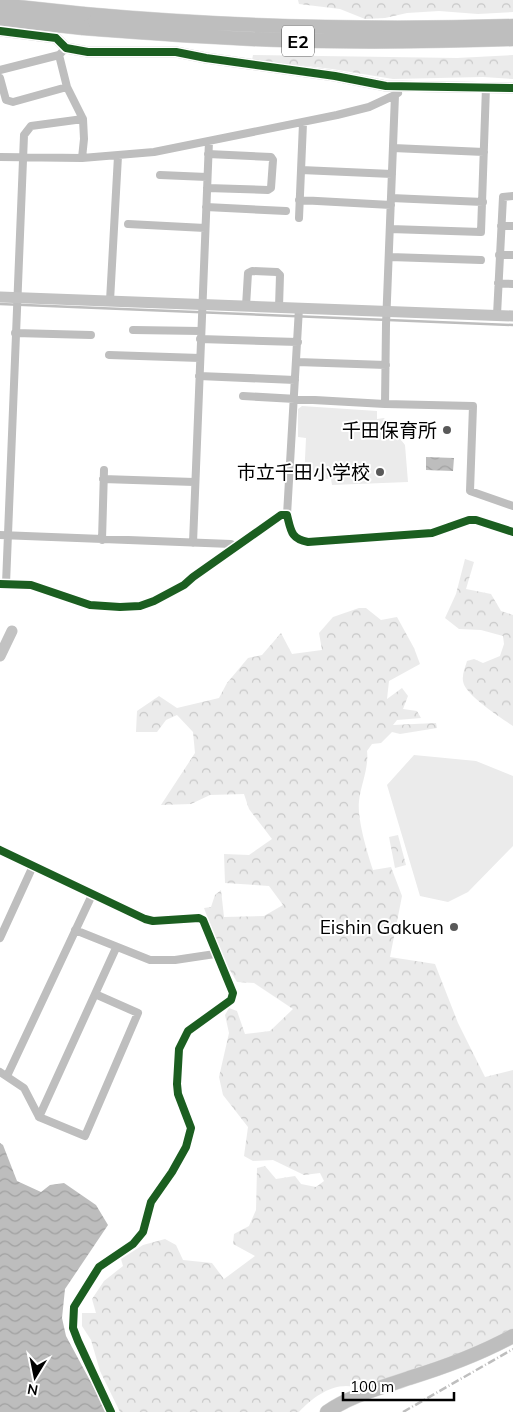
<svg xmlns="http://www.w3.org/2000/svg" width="513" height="1412" viewBox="0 0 513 1412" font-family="Mulish,'Noto Sans JP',sans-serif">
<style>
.green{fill:#ebebeb}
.forest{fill:url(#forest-crowns)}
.water{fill:url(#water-waves)}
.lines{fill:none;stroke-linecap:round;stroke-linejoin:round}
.stream{stroke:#bdbdbd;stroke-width:2.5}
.highway-casing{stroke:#dbdbdb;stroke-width:15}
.street{stroke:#bebebe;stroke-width:8}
.secondary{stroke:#c2c2c2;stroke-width:11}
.highway{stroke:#bebebe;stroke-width:14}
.rail{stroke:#bebebe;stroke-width:2.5;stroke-dasharray:8 2.5 1 2.5;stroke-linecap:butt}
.highway-bridge-casing{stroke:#dbdbdb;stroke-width:15;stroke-linecap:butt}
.highway-bridge{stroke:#bebebe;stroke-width:14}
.cycleway-casing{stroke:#fff;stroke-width:11}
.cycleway{stroke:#1b5e20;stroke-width:8}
.poi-dot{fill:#595959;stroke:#fff;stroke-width:2}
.labels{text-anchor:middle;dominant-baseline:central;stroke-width:4;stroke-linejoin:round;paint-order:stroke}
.shield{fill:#fff;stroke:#4c4c4c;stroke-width:1}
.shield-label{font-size:18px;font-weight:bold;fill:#000}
.poi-label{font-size:19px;fill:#000;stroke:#fff;text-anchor:end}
</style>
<defs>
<pattern id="forest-crowns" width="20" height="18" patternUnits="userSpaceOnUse" patternTransform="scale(1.25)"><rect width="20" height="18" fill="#ebebeb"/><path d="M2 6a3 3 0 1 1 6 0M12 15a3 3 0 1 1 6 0" fill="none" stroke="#c8c8c8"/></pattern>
<pattern id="water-waves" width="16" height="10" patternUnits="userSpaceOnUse" patternTransform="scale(1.25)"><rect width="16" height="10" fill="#bdbdbd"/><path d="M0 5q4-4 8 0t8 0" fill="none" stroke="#a1a1a1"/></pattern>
</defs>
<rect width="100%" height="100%" fill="#fff"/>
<!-- green -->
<path class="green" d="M302,406l75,5v8l7,-1 21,27 3,37 -76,3 -1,-6h-27l2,-41 -8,-1v-28z
M414,755l62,6 37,15v70l-45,46 -20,10 -28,-6 -33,-111z"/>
<!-- forest -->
<path class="forest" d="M298,0h215v12l-35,2 -39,-3 -32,2 -22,5 -20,1 -25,-10 -41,-5z
M253,55l204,3 56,-3v24l-30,-2 -90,2 -61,-10 -80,-9z
M465,559l9,3 -8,27 25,5 10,17 12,4v111c-12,-8 -49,-32 -50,-45 -1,-7 2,-13 4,-20l7,-2 9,4 17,-7 4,-12 -1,-8 -22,-6 -22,-1 -14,-11 11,-24z
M359,608h7l15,12 16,-3 17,31 6,16 -31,17 -2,18 15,-11 6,8 -5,13 14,2 4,7 -24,2 -4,5 43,-2 1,5 -37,6 -8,-2 -11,11 -9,1 -5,7c2,17 -6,33 -8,50 -2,18 8,51 14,69l18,-3 11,29 -12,61 45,7 23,59 27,54 28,-7v263l-13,9 -138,46c-5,-1 -11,-2 -16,-2 -18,0 -35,13 -47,26h-179l-20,-41 -9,-31 -9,-14v-13h14l-4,-14 12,-18 19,-15 -2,-7 22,-14 22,-6 11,6 7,15 29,3 12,16 31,-23 -22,-12 1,-10 15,-8 7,-16 1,-42 8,-2 11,13 19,-3 6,8 15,3 8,-6 -4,-8 -16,2 -31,-15 -20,1 -9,-5 4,-29 -25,-32 -4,-18 10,-44 -4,-18 4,-7 8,3 8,23 25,-3 23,-22 -39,-26 -17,-1 -15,-25 -18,-49 7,-1 4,-12 6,-5 3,27 40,-1 19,-11 -14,-19 -44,-3 -1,-29 25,1 23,-16 -23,-30 -5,-15 -34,1 -19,9 -30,1 34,-52 -2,-21 -16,-17 -11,5 -9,12h-21l1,-21 22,-15 18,12 42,-10 8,-15 21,-25 14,-3 19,-22 11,21 30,-4 -3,-17 14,-16z
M398,835l8,30 -11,3 -6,-31z"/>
<!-- water -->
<path class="water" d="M426,457l28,1 -1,13 -27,-1z
M0,1143l3,2 14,36 24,11 9,-7 14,-2 32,22 12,20 -43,64 -3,29 4,18 41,76h-107z"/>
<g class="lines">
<!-- stream -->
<path class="stream" d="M0,304l513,21"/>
<defs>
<path id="highway" d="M84,14c143,13 286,16 429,12
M83,28c79,6 159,12 239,13 64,1 127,0 191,-2
M327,1412c24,-17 54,-24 82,-34 36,-11 71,-24 104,-42"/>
</defs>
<!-- highway casing -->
<use href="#highway" class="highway-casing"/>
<!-- street -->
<path class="street" d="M66,48l-7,7 8,32 16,32 1,20 -2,19
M0,70l59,-15
M0,78l6,22 7,2 54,-15
M393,148l91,4
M0,157l82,1 72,-6 183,-37 32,-8 26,-12
M301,170l91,4
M160,175l47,2
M207,188l61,2 3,-2 2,-28 -2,-3 -63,-3
M391,198l92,4
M299,200l92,5
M206,207l80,4
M299,218l4,-95
M128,224l77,4
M501,226h12
M390,229l91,3 5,-145
M499,255h14
M390,257l91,3
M498,283l15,1
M110,301l8,-145
M246,306l2,-33 4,-2 25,1 3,3 -1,32
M497,315l6,-118 10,-1
M133,330l68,1
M15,333l76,2
M200,339l98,3
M109,355l91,3
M297,362l89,3
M199,376l96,4
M243,396l142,8 88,2 -3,85 43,15
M385,404l1,-79 9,-230 3,-2
M103,479l91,3
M287,515l12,-207
M0,535l231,9 5,3
M102,540l2,-70
M193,543l16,-402
M0,584l31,1 59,20 30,2 20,-1 14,-5 30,-16 9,-8 88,-62h6c4,16 4,24 21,27l124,-9 37,-13h7l37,12
M6,584l18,-449 7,-9 52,-7
M0,850l145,69 8,2 46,-3 4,2 30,73 -2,7 -43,31 -9,18 -2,35 1,10 13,34 -5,19 -14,25 -21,30 -8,30 -10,12 -34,23 -25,40 -1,21 5,13 33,71
M75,930l75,30h25l40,-6
M0,938l33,-72
M0,1072l24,16 15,29 46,19 53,-123 -43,-19
M7,1076l85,-181
M39,1117l77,-169"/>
<!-- secondary -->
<path class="secondary" d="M0,31l56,7 10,10 22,4h88l30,6 129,18 51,10 127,2
M0,297l513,19
M0,656l12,-25"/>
<!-- highway -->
<use href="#highway" class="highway"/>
<!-- rail -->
<path class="rail" d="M403,1412l110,-63"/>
<defs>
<path id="highway-bridge" d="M0,5l84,9
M0,19l83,9"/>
</defs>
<!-- highway-bridge casing -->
<use href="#highway-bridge" class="highway-bridge-casing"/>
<!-- highway-bridge -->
<use href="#highway-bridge" class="highway-bridge"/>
<defs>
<path id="cycleway" d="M0,31l56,7 10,10 22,4h88l30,6 129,18 51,10 127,2
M0,584l31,1 59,20 30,2 20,-1 14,-5 30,-16 9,-8 88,-62h6c4,16 4,24 21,27l124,-9 37,-13h7l37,12
M0,850l145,69 8,2 46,-3 4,2 30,73 -2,7 -43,31 -9,18 -2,35 1,10 13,34 -5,19 -14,25 -21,30 -8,30 -10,12 -34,23 -25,40 -1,21 5,13 33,71"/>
</defs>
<!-- cycleway casing -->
<use href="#cycleway" class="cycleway-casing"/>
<!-- cycleway -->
<use href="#cycleway" class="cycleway"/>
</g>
<!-- markers -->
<g class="poi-dot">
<circle cx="447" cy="430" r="5"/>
<circle cx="380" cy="472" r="5"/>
<circle cx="454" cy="927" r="5"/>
</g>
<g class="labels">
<!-- shield labels -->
<rect class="shield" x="282" y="25.5" width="32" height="31" rx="4"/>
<g class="shield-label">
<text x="298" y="41">E2</text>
</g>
<!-- poi labels -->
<g class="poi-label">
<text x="437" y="430">千田保育所</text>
<text x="370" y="472">市立千田小学校</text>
<text x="444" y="927">Eishin Gakuen</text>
</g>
</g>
<!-- north arrow -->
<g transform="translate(35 1377) rotate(190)" stroke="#ffffff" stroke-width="4" paint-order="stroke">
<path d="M0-4L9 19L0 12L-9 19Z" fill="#000000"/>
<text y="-8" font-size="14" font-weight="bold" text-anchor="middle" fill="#000000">N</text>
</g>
<!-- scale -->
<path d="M343 1392v8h111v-8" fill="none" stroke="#000000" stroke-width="2.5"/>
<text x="350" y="1392" font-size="15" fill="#000000" stroke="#ffffff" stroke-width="4" paint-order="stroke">100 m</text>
</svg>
